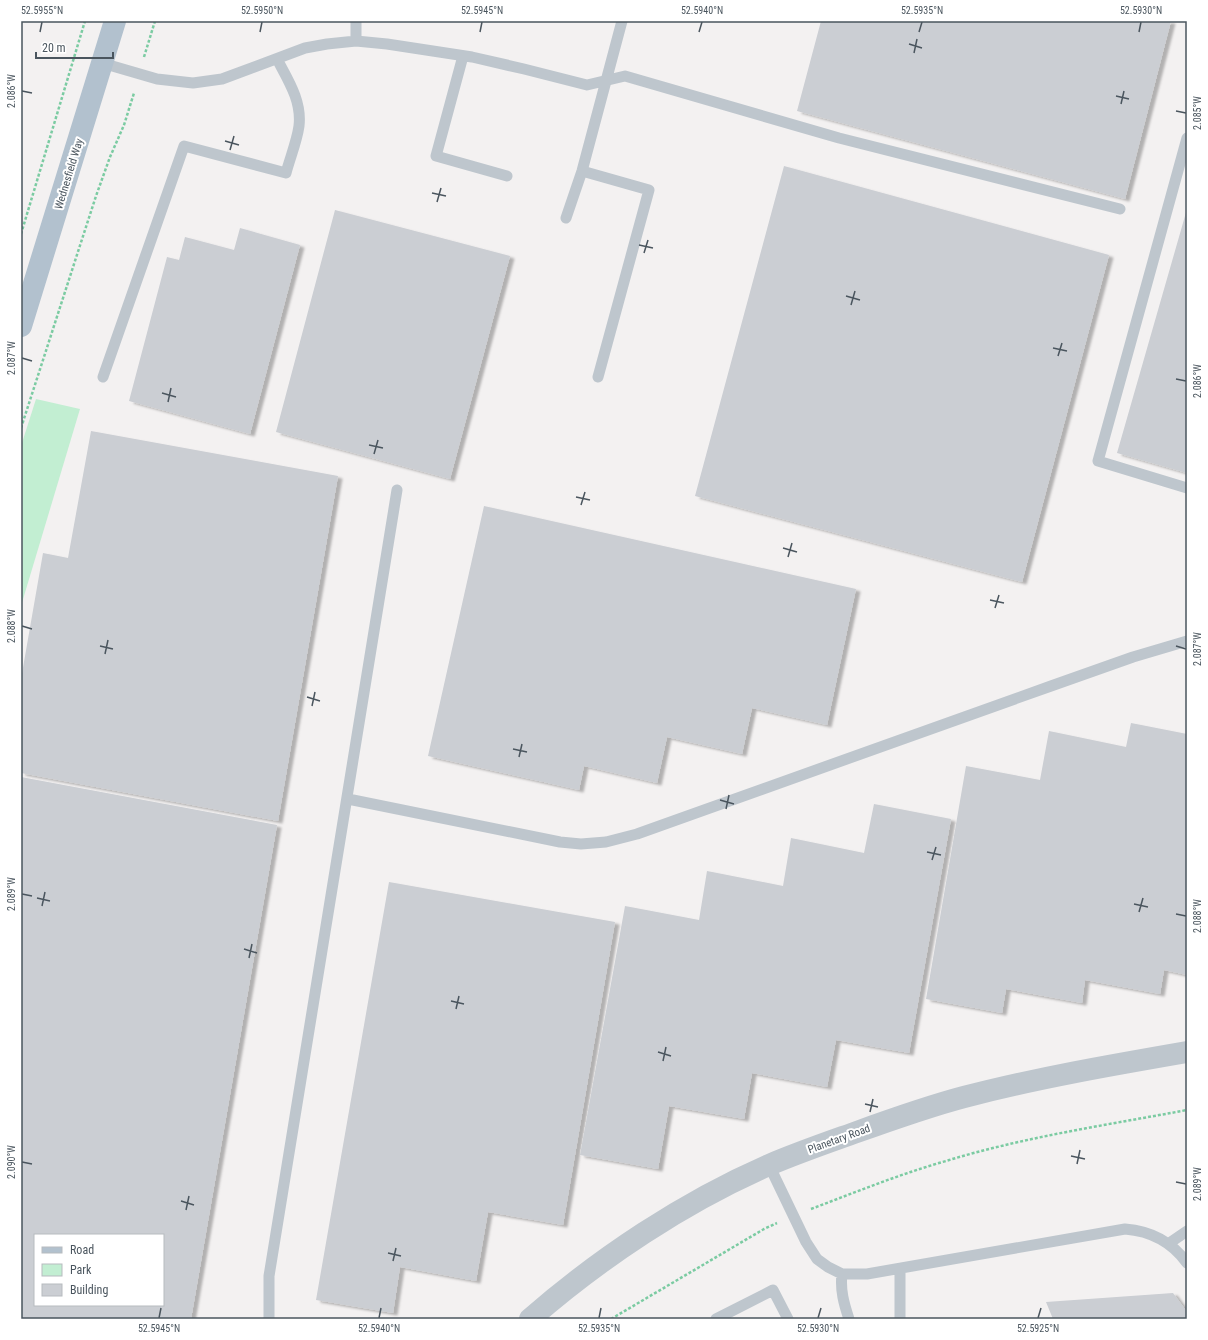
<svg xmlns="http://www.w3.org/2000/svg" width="1208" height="1340" viewBox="0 0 1208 1340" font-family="'Roboto Condensed',sans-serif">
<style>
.green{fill:#c2eed2}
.building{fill:#cbced3;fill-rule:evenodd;filter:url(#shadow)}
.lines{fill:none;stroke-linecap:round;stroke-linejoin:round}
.path{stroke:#7bcba2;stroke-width:2.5;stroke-dasharray:3 2;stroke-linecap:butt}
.service{stroke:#bec6cd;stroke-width:11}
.minor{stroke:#bec6cd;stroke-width:22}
.primary{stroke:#b2c1ce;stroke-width:22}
.ticks{fill:none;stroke:#4a555e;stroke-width:1.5}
.labels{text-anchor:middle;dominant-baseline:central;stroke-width:4;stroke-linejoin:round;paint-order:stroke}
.street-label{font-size:11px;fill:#4a555e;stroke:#fff}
.neatline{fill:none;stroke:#4a555e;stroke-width:1.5}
.ticks-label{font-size:10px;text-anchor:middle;fill:#4a555e}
</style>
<defs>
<filter id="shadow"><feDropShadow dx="4.5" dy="2.5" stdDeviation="1" flood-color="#0004"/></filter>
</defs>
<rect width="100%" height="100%" fill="#f3f1f1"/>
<!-- green -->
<path class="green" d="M36,399l44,10 -59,197v-160z"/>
<!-- building -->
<path class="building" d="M821,21h350l-46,178 -328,-88z
M784,166l325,89 -87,327 -327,-86z
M1187,209v264l-70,-20z
M335,210l175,46 -60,223 -174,-47z
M240,228l60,17 -50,189 -121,-33 38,-144 12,3 6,-23 49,13z
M91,431l247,45 -60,345 -257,-48v-94l22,-126 25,5z
M484,506l372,83 -29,136 -75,-17 -10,46 -75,-17 -10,46 -73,-17 -5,24 -151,-34z
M1131,723l56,11v241l-23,-5 -4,24 -75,-14 -3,23 -76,-14 -4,24 -76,-14 40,-233 74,14 9,-49 77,16z
M21,777l256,48 -86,494h-170zM35,1235h128v70h-128z
M874,804l77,15 -42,234 -73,-13 -9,47 -75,-14 -8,46 -75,-13 -11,63 -78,-14 45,-249 74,14 8,-49 76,15 8,-48 73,15z
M389,882l226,40 -52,303 -75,-13 -12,69 -76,-14 -7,46 -77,-13z
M1173,1293l14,19v7h-134l-7,-17z"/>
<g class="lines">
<!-- path -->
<path class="path" d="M144,57l11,-36
M21,234l64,-213
M21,428l75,-232 14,-39 14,-32 10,-32
M811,1209c45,-17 89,-35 135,-48 78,-24 161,-36 241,-51
M611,1319l153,-90 13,-6"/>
<!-- service -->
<path class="service" d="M356,21v20
M463,56l-27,100 71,20
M102,63l55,16 36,4 29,-4 83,-31 22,-4 29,-3 31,3 85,13 52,12 63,16 38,-9 214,62 281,71
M1187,138l-89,323 89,27
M582,171l67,19 -51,187
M566,218l16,-47 40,-150
M103,377l81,-231 102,27c4,-15 11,-32 13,-47 3,-25 -11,-46 -22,-67
M348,799l212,43 21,2 25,-2 31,-8 414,-148 82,-29 54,-16
M769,1165l37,77 11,17 11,8 14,7h25l258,-45c25,2 47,13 62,34
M1168,1244l19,-13
M900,1269v50
M842,1274c-2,16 2,30 7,45
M269,1319v-43l128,-786
M716,1319l57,-29 15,29"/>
<!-- minor -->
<path class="minor" d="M530,1319c70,-61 154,-117 239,-154 28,-12 57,-22 85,-32 36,-13 72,-26 110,-36 73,-19 148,-32 223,-45"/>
<!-- primary -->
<path class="primary" d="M21,326l94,-305"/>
</g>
<!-- ticks -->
<path class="ticks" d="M40,32l2,-10M260,32l2,-10M480,32l2,-10M699,32l3,-10M919,32l3,-10M1139,32l2,-10M909,44l13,4M914,53l3,-14M22,91l10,2M1116,96l13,3M1121,104l3,-13M1176,111l10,2M225,141l14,4M230,150l4,-14M432,193l14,3M437,202l4,-14M639,245l14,3M644,253l4,-13M846,296l14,4M851,305l4,-14M1053,348l14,3M1058,356l4,-13M22,358l10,3M1176,379l10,2M162,393l14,4M168,402l3,-14M369,445l14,3M374,454l4,-14M576,497l14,3M581,505l4,-13M783,548l14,4M788,557l4,-14M990,600l14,3M995,608l4,-13M22,626l10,3M100,646l13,3M1176,646l10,3M105,654l3,-14M307,697l13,4M312,706l3,-14M513,749l14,3M519,757l3,-13M720,800l14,4M726,809l3,-14M927,852l14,3M932,860l4,-13M22,894l10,2M37,898l13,3M1134,904l14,3M42,906l3,-14M1139,912l4,-14M1176,914l10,2M244,949l13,4M249,958l3,-14M451,1001l13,3M456,1009l3,-13M658,1052l13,4M663,1061l3,-14M865,1104l13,3M870,1112l3,-13M1071,1156l14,3M22,1162l10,2M1077,1164l3,-14M1176,1182l10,2M181,1201l13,4M186,1210l3,-14M388,1253l13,3M393,1261l3,-13M159,1318l2,-10M379,1318l2,-10M599,1318l2,-10M818,1318l3,-10M1038,1318l3,-10"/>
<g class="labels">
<!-- street labels -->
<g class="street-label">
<text transform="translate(69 174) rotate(-73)">Wednesfield Way</text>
<text transform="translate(839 1139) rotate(-20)">Planetary Road</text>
</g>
</g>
<!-- border -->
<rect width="1208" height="1340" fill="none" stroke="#ffffff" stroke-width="44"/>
<!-- legend -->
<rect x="34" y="1234" width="130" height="72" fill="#ffffff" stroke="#b7bbbf"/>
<rect x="42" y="1247" width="20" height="6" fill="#b2c1ce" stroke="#b7bbbf"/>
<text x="70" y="1254" font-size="12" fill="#4a555e">Road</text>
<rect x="42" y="1264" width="20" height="12" fill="#c2eed2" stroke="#b7bbbf"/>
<text x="70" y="1274" font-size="12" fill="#4a555e">Park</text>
<rect x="42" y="1284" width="20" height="12" fill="#cbced3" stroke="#b7bbbf"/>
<text x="70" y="1294" font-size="12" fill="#4a555e">Building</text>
<!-- scale -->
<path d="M36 52v6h77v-6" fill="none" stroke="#4a555e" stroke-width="2"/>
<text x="42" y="52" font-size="12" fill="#4a555e" stroke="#ffffff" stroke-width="3" paint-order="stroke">20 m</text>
<rect x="22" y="22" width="1164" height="1296" class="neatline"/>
<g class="ticks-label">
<text x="42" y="14">52.5955°N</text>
<text x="262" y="14">52.5950°N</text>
<text x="482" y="14">52.5945°N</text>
<text x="702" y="14">52.5940°N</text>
<text x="922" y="14">52.5935°N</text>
<text x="1141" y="14">52.5930°N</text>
<text transform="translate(11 91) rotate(-90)" y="4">2.086°W</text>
<text transform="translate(1197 113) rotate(-90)" y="4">2.085°W</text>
<text transform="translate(11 358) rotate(-90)" y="4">2.087°W</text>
<text transform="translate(1197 381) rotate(-90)" y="4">2.086°W</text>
<text transform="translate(11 626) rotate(-90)" y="4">2.088°W</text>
<text transform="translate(1197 649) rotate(-90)" y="4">2.087°W</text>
<text transform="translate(11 894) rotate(-90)" y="4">2.089°W</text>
<text transform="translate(1197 916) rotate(-90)" y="4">2.088°W</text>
<text transform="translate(11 1162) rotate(-90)" y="4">2.090°W</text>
<text transform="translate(1197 1184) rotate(-90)" y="4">2.089°W</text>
<text x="159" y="1332">52.5945°N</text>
<text x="379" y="1332">52.5940°N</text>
<text x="599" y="1332">52.5935°N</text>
<text x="818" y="1332">52.5930°N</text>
<text x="1038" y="1332">52.5925°N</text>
</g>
</svg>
